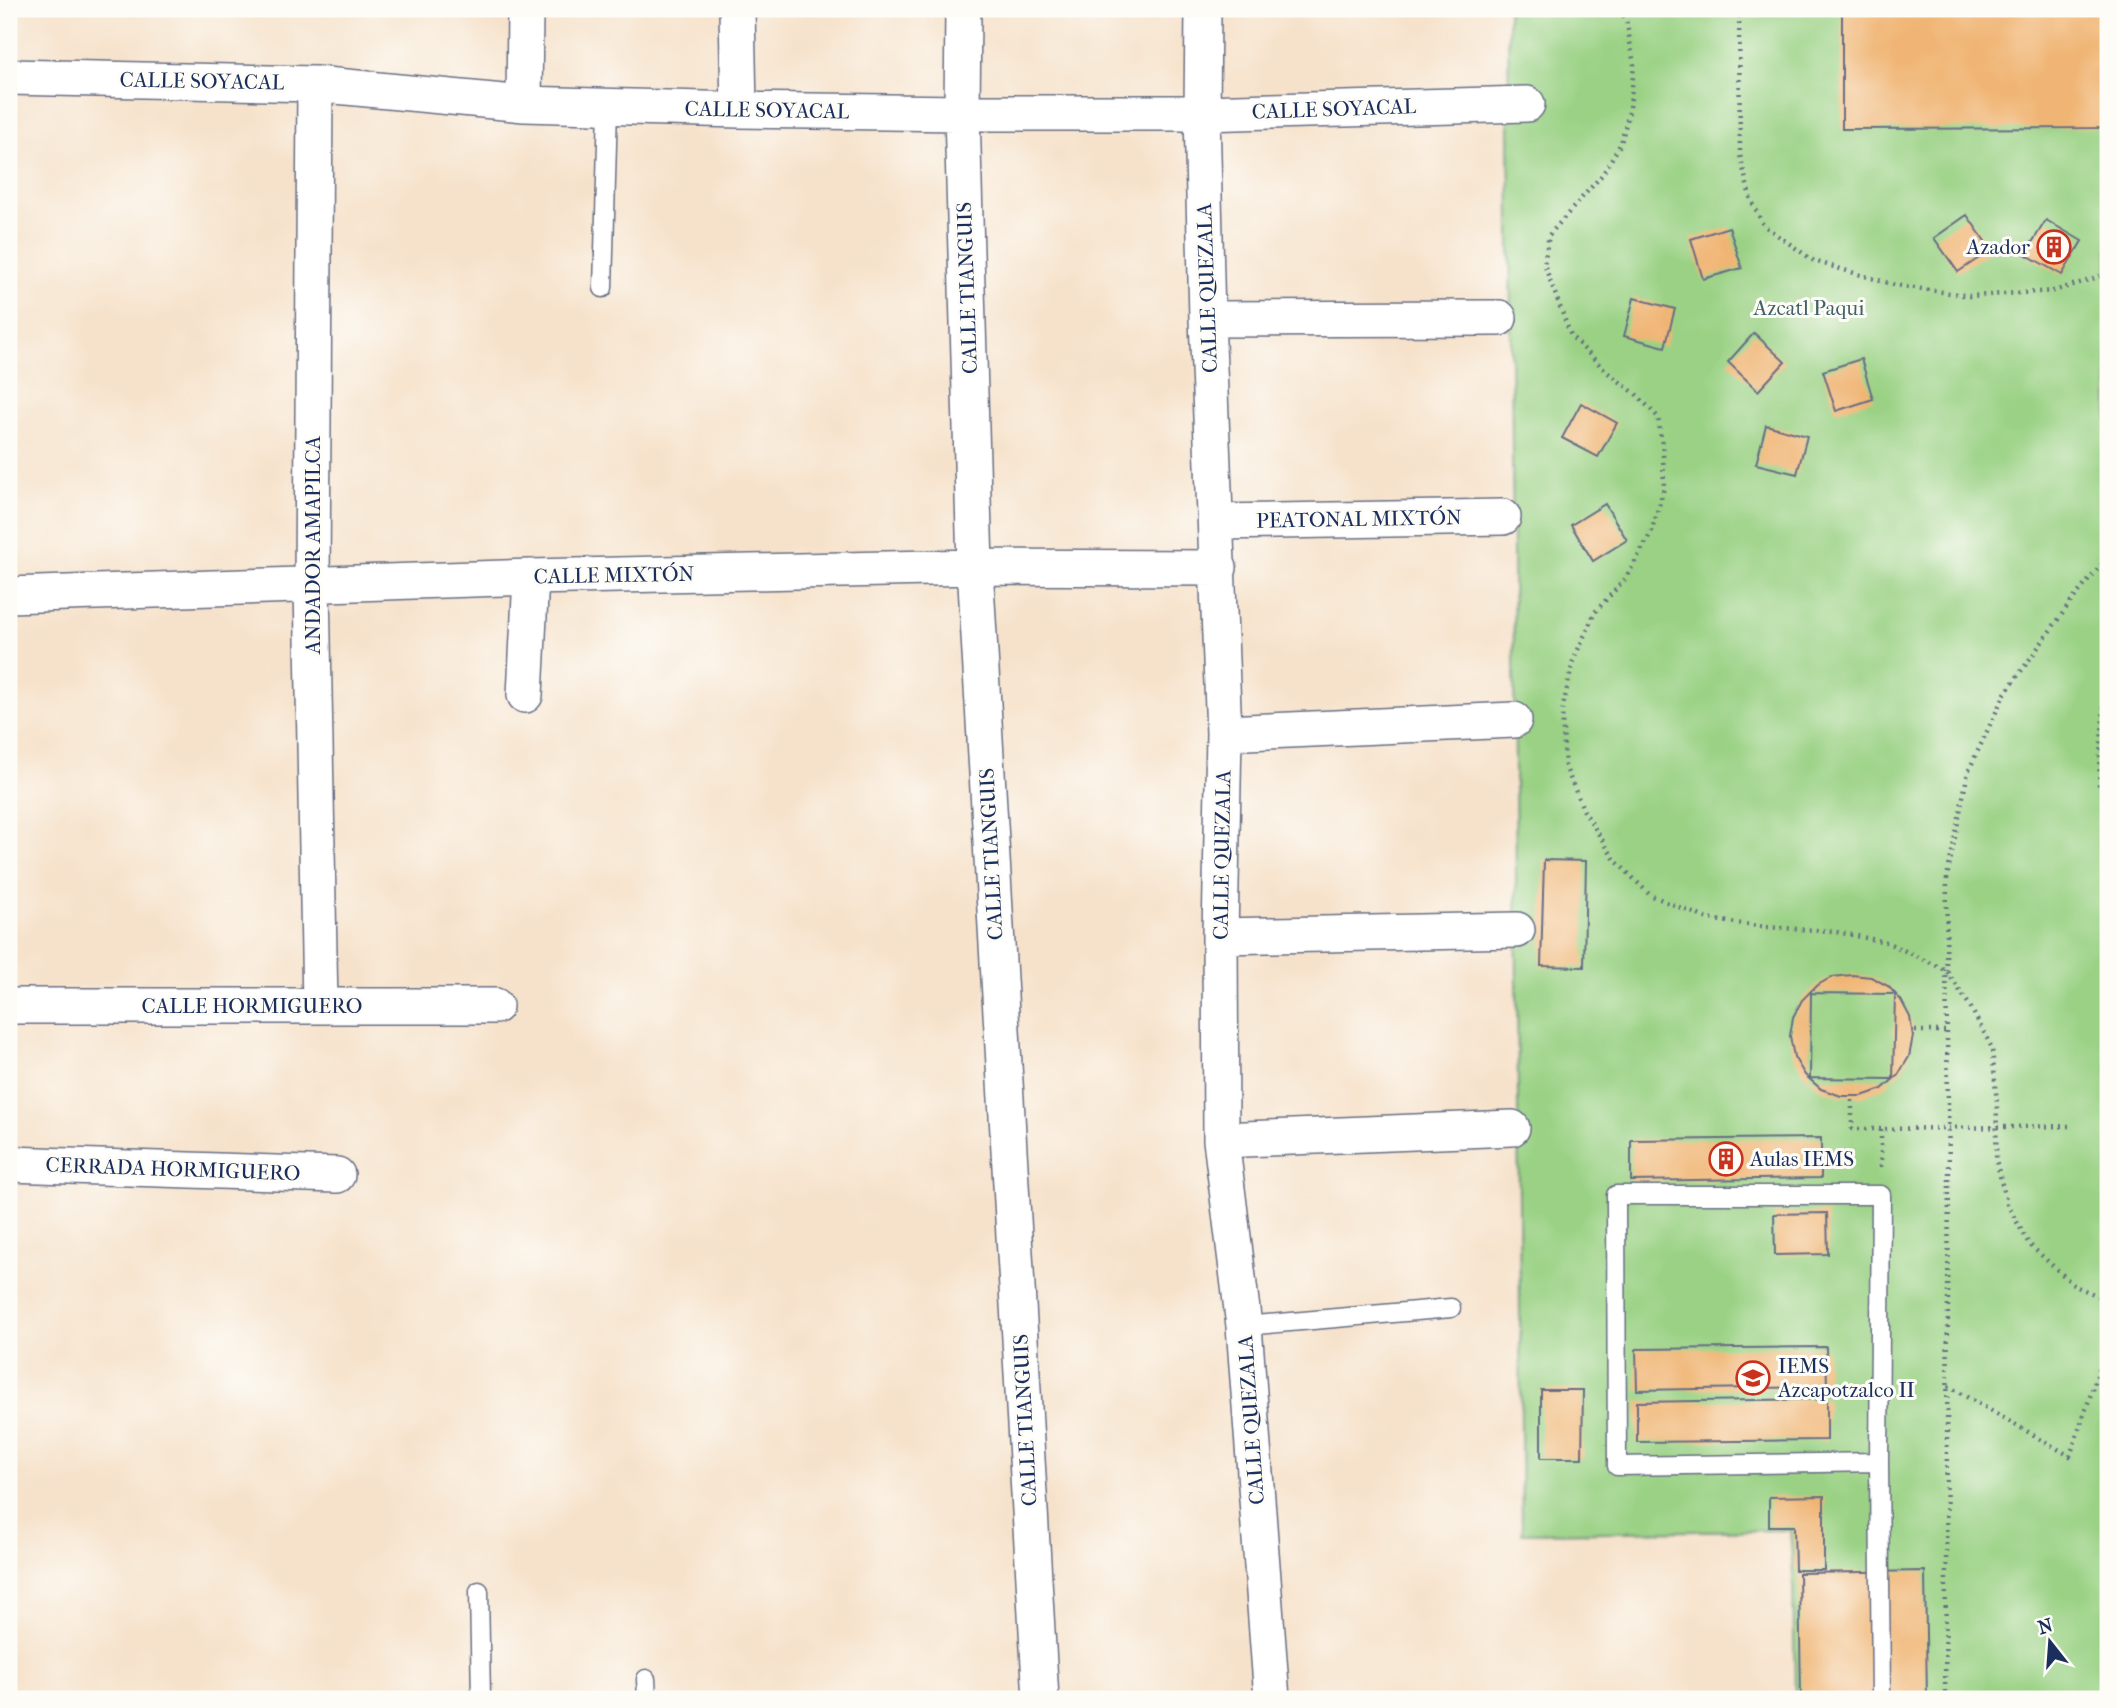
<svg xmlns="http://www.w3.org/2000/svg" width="2117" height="1708" viewBox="0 0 2117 1708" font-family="'IM FELL French Canon',serif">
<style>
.green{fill:#9ad184;stroke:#5a8071;stroke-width:2}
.building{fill:#f0b574;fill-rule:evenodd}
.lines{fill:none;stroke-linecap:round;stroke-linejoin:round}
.service-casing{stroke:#686e84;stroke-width:21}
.minor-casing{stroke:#686e84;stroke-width:38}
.path{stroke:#686e84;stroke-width:4.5;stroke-dasharray:2 5;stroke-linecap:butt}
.service{stroke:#fff;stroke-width:18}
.minor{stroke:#fff;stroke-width:35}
.labels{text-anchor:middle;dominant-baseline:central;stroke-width:6;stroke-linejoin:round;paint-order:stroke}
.street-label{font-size:21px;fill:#1b2f5e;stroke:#fdfcf7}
.poi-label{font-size:21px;fill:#1b2f5e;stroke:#fdfcf7;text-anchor:start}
.park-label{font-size:21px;fill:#416069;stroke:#fdfcf7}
</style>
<rect width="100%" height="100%" fill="#fdfcf7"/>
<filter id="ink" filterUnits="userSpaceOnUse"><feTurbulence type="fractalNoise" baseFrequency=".0143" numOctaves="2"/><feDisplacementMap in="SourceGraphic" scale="14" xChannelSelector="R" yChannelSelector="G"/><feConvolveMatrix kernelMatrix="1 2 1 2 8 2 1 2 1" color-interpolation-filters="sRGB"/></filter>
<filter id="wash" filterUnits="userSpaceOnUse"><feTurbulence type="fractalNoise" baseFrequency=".00686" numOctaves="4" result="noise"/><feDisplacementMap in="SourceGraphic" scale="28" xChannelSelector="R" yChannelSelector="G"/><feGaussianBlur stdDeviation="1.57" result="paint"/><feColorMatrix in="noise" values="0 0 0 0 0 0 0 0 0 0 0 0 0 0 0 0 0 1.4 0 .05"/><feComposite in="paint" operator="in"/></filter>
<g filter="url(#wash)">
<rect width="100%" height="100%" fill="#f6e2cb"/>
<!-- green -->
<path class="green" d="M1508,9h600v1690h-313l-2,-127 -3,-42 -268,3z"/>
<g id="blocks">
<!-- building -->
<path class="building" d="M1842,9h266v119l-266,1z
M1967,215l24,35 -33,22 -24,-34z
M2046,220l36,21 -20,34 -37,-21z
M1729,227l13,41 -39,11 -12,-40z
M1634,298l41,11 -10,38 -41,-11z
M1754,333l31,29 -27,29 -30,-29z
M1861,359l12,40 -37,12 -13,-40z
M1581,403l36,20 -19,34 -36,-19z
M1766,425l41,11 -10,38 -41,-10z
M1605,504l22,36 -34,21 -22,-36z
M1544,860l42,1 -2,106 -43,-1z
M1852,975l19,2 17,9 13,14 9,17 3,19 -4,21 -11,18 -16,14 -20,7h-21l-20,-7 -16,-14 -11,-18 -4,-21 3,-19 9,-17 14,-14 16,-9zM1811,993l84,1 -2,85 -83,-1z
M1821,1138v40l-190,3v-41z
M1827,1213l1,41 -53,1 -1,-41z
M1826,1347l1,40 -190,3 -1,-41z
M1541,1390h42l-1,68h-41z
M1827,1399v41l-190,2v-40z
M1824,1496v74h-29l-1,-44h-25v-29z
M1925,1571l2,128h-126l-2,-126z"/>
</g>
</g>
<g filter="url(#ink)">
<use href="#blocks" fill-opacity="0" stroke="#686e84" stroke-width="2"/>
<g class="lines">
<defs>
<path id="service" d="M603,288l5,-181
M1244,1326l207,-18
M1879,1462l-262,4 -1,-271h265l-2,267 2,237
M479,1591l2,108
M646,1679l1,20"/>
<path id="minor" d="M737,9l2,101
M963,9l-1,104 13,454 66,1132
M1203,9l-1,104 5,206 17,414 -4,203 1,204 23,186 28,373
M9,77l306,7 209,20 215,6 223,3h240l325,-9
M315,84l-3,502 8,420
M524,104l1,-95
M1207,319l292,-1
M1216,522l287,-5
M9,595l522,-18 444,-10 244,1
M525,695l6,-118
M1224,733l290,-13
M1220,936l297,-6
M9,1006h486
M1221,1140l291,-12
M9,1164l328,11"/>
</defs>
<!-- service casing -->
<use href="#service" class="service-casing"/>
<!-- minor casing -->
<use href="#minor" class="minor-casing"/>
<!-- path -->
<path class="path" d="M1621,9l6,15 7,41 -4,43 -9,35 -19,32 -53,60 -5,29 27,72 36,36 29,22 22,23 5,34 1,37 -13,45 -25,45 -31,34 -22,49 -11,50 3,55 19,45 31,49 35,35 58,24 57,8 67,4 54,11 60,28 24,36 22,42 5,55 -1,57 11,44 22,40 46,42 33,14
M1739,9l1,146 10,42 13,28 51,36 81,24 75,11 84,-5 54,-17
M2108,679l-2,4 -6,71 -1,30 9,25
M1915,1031h31
M1852,1100v29h29
M1881,1167v-38l189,-3
M1948,1386l122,70 38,-113
M1945,1699l4,-528 -3,-201 1,-93 21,-105 36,-77 66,-92 38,-46"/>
<!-- service -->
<use href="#service" class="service"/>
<!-- minor -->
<use href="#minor" class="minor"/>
</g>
</g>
<!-- icons -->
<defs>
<symbol id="building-ring" viewBox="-11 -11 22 22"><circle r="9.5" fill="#fdfcf7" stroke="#c8321e" stroke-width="1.5"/><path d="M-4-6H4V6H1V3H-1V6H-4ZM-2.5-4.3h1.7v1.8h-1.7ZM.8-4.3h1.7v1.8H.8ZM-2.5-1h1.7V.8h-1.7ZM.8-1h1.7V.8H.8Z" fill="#c8321e"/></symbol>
<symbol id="school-ring" viewBox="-11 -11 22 22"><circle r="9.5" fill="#fdfcf7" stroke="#c8321e" stroke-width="1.5"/><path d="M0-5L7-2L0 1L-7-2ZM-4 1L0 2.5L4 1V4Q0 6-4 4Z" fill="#c8321e"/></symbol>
</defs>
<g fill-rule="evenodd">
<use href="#building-ring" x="2035" y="228" width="38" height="38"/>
<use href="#building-ring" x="1707" y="1140" width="38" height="38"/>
<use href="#school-ring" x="1734" y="1359" width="38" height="38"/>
</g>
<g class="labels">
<!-- street labels -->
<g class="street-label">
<text transform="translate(202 81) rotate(1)">CALLE SOYACAL</text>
<text transform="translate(1334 109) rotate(-2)">CALLE SOYACAL</text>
<text transform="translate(767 110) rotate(1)">CALLE SOYACAL</text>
<text transform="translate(967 288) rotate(-92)">CALLE TIANGUIS</text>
<text transform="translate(1207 288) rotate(-92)">CALLE QUEZALA</text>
<text transform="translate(1359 519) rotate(-1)">PEATONAL MIXTÓN</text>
<text transform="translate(313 545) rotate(-90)">ANDADOR AMAPILCA</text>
<text transform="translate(614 575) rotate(-1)">CALLE MIXTÓN</text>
<text transform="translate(991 854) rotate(-93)">CALLE TIANGUIS</text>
<text transform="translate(1222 855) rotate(-89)">CALLE QUEZALA</text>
<text x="252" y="1006">CALLE HORMIGUERO</text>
<text transform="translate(173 1169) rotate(2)">CERRADA HORMIGUERO</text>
<text transform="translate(1025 1420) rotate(-93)">CALLE TIANGUIS</text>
<text transform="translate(1251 1420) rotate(-94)">CALLE QUEZALA</text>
</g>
<!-- poi labels -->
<g class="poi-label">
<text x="2030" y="247" text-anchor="end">Azador</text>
<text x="1750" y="1159">Aulas IEMS</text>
<text x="1778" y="1366">IEMS<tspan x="1778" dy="24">Azcapotzalco II</tspan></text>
</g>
<!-- park labels -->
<g class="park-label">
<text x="1809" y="308">Azcatl Paqui</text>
</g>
</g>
<!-- margin -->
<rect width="2117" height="1708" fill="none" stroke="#fdfcf7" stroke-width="35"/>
<!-- north arrow -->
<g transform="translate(2050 1642) rotate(343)" stroke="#fdfcf7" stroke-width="5" paint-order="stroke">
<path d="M0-5L12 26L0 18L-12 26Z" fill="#1b2f5e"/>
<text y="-10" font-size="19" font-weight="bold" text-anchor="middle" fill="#1b2f5e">N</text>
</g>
</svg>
